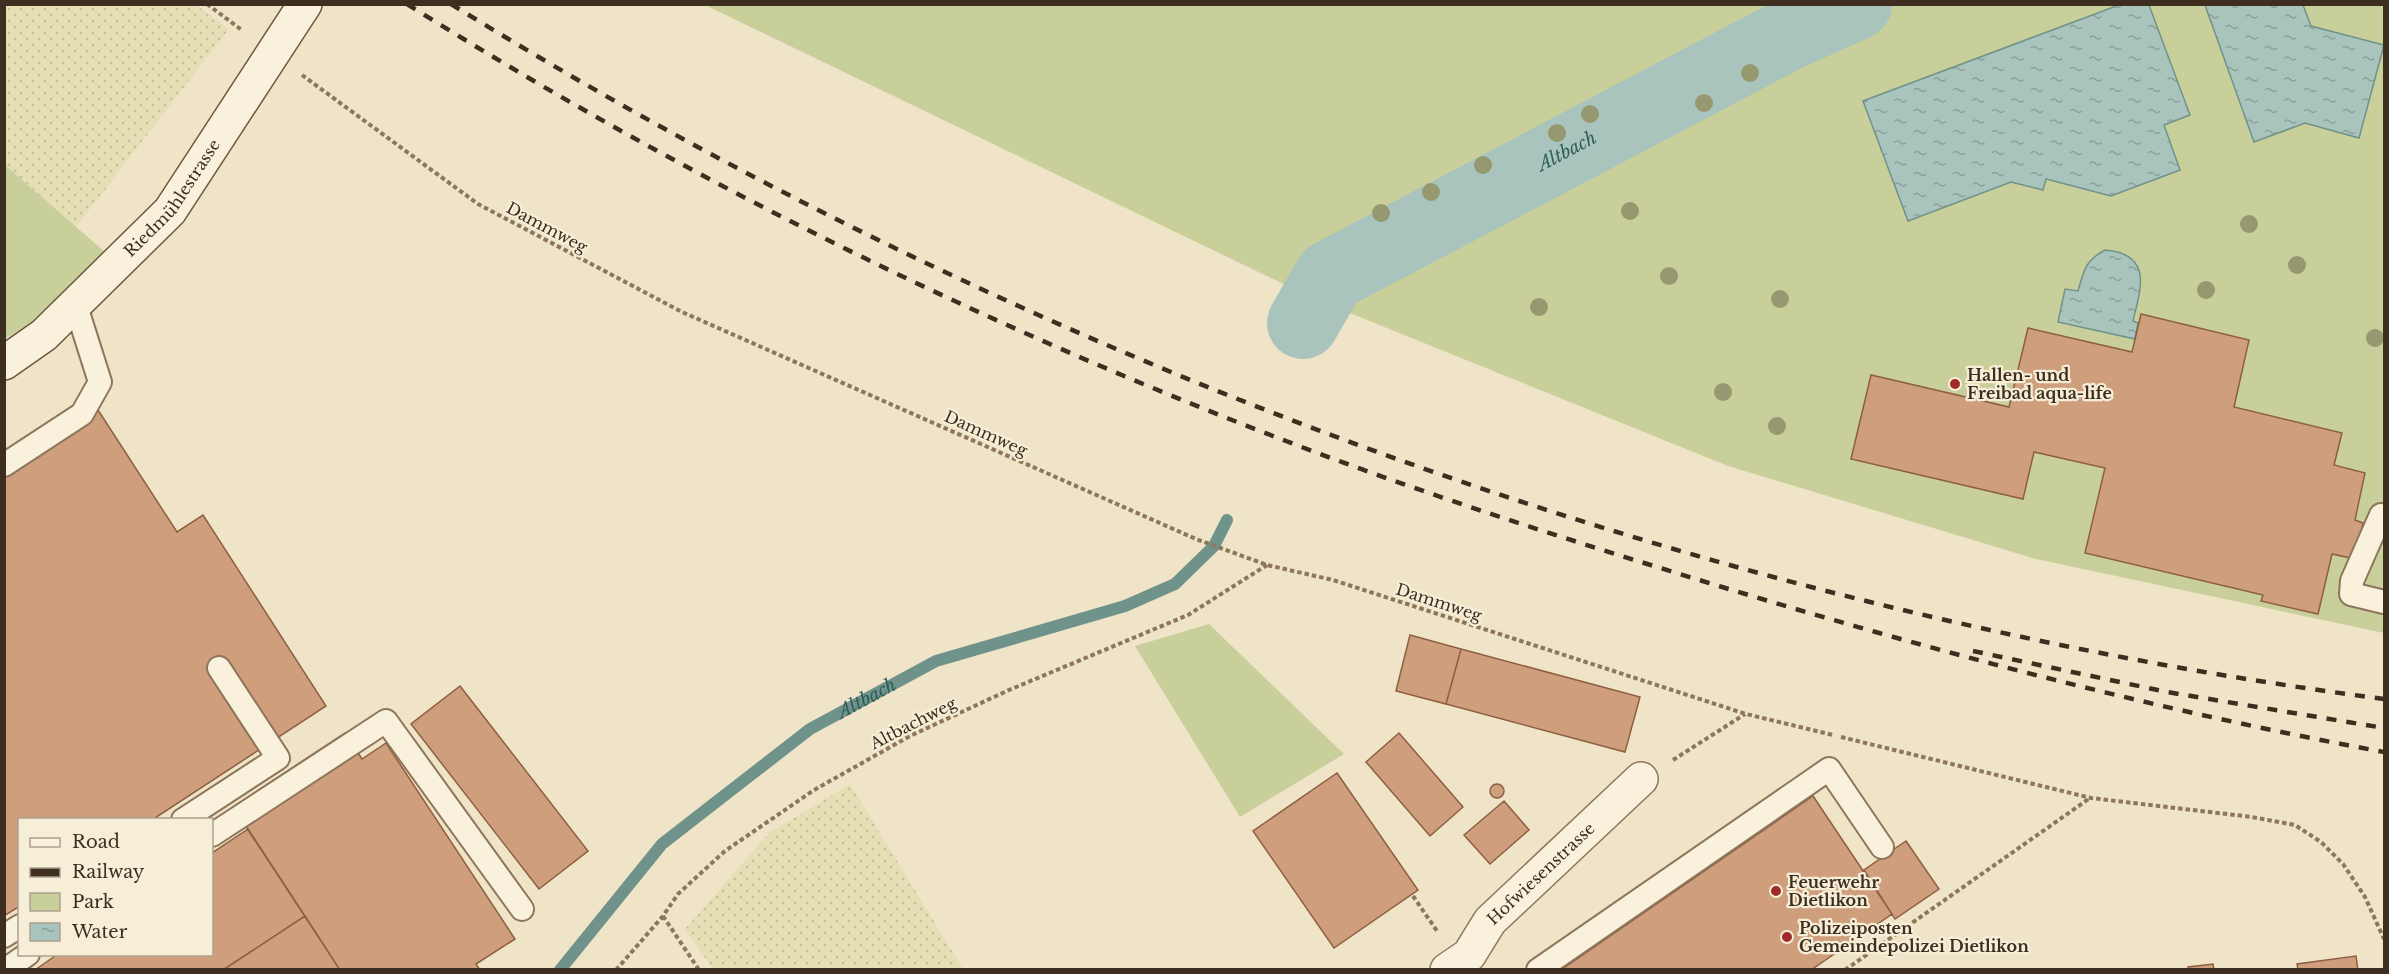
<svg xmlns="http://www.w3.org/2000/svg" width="2389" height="974" viewBox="0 0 2389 974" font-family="'Libre Baskerville',serif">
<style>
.farmland{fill:url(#farmland-dots)}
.green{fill:#c9cf9b}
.water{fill:url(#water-ripples);stroke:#6f938a;stroke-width:1.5}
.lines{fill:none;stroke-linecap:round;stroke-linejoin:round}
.stream{stroke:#6f938a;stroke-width:12}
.river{stroke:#a9c4bc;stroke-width:72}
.building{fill:#cf9f7d;stroke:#8d5f41;stroke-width:1.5}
.lane-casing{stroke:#8d765c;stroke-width:26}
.street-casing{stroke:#8d765c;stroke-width:36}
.secondary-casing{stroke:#6f573f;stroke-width:36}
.path{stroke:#8d765c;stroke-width:4;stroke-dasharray:4.5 3;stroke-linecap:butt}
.lane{stroke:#faf1dc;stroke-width:22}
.street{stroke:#faf1dc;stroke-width:33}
.secondary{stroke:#faf1dc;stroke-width:33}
.rail{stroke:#3d2e20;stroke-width:4.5;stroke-dasharray:10 10;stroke-linecap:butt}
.tree{fill:#96986f}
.poi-dot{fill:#9e2a2b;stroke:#f7eed8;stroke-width:2}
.labels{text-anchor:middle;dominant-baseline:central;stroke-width:4.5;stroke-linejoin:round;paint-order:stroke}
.street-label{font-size:16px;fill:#3d2e20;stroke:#f7eed8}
.poi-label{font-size:16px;font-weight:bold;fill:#3d2e20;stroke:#f7eed8;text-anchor:start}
.water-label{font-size:18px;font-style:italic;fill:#2f5d5a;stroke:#f7eed8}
</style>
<defs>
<pattern id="farmland-dots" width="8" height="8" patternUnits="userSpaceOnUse" patternTransform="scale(1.5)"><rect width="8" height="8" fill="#e6deb5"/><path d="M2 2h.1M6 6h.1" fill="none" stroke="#c6bf9b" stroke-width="1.8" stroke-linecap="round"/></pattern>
<pattern id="water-ripples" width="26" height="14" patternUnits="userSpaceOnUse" patternTransform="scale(1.5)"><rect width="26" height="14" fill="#a9c4bc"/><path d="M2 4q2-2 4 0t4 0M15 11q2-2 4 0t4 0" fill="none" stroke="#8ba098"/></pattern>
</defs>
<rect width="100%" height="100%" fill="#f0e4c8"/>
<!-- farmland -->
<path class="farmland" d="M5,4l191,1 33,24 -153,198 -71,-62z
M850,784l113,185h-250l-28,-40 84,-96z"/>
<!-- green -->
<path class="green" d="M705,5h1679v628l-348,-74 -308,-93 -403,-163 -48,-22z
M5,165l101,88 -73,68 -28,18z
M1209,624l135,130 -104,63 -105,-171z"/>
<!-- water -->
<path class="water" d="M2149,5l41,110 -26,10 16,45 -69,26 -65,-17 -3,11 -32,-8 -103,39 -45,-120 256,-96z
M2205,5h98l8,21 73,19 -25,93 -54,-15 -51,19z
M2105,250c48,4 36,38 28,71l5,2 -3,16 -77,-17 7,-33 13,2c6,-21 7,-30 27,-41z"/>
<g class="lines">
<!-- stream -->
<path class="stream" id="s1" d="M560,970l102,-126 148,-115 126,-68 189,-55 50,-22 39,-38 13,-26"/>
<!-- river -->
<path class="river" id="s2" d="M1303,323l27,-47 461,-243 65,-29"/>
</g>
<!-- building -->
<path class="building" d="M2141,314l108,26 -15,67 108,26 -8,32 31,8 -10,47 8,3 -8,36 -23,-5 -14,60 -57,-13 2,-6 -178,-42 20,-85 -71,-16 -11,47 -172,-40 20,-84 138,32 19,-79 104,24z
M98,410l79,122 26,-17 123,191 -174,114h-132v86l-16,10v-445z
M1410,635l51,14 -15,55 -50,-13z
M1461,649l179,48 -15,55 -179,-48z
M460,686l128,165 -49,38 -128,-165z
M345,733l17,26 24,-16 129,196 -39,25 4,6h-140l-107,-163z
M1399,733l64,74 -33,29 -64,-74z
M1337,773l81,117 -84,58 -81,-117z
M1490 791a7 7 0 1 1 14 0a7 7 0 1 1-14 0Z
M1813,796l79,118 -81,56h-250z
M1504,801l25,29 -39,34 -26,-29z
M248,829l57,87 -82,54h-188l23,-16h154v-101z
M1906,841l33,48 -44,30 -31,-49z
M305,916l35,54h-117z
M2356,956l2,14h-60l-1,-6z
M2213,964l1,6h-26v-3z"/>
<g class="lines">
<defs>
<path id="lane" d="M4,465l78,-51 18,-32 -25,-79
M2384,516l-3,-1 -29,66 -1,13 33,8
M183,820l95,-62 -59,-90
M212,835l174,-114 136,188
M4,936l16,-10
M5,970l23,-16
M1538,970l291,-201 53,78"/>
<g id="street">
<path id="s3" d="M1447,970l22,-15 21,-34 151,-142"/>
</g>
<g id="secondary">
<path id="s4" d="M4,363l40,-28 126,-124 135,-207"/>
</g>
</defs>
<!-- lane casing -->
<use href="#lane" class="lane-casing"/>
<!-- street casing -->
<use href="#street" class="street-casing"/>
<!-- secondary casing -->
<use href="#secondary" class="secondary-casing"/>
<!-- path -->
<path class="path" d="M207,4l36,27
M302,75l176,129 204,108 514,227 71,26 66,15 413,134 87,21
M1841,737l250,61 161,19 43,8 26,17 22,22 22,33 19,42
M1673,760l72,-46
M1413,896l24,35
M663,916l36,54
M616,970l47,-54 15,-22 47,-43 89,-61 96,-54 99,-46 179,-75 79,-50
M1845,970l245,-172"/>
<!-- lane -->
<use href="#lane" class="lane"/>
<!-- street -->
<use href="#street" class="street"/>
<!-- secondary -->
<use href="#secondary" class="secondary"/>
<!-- rail -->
<path class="rail" d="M407,4c277,174 573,320 879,437 143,55 289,101 436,146 218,66 438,124 662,165
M451,4c582,360 1255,607 1933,695
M1973,651l194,41 217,36"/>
</g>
<!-- trees -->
<g class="tree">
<circle cx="1750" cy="73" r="9"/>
<circle cx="1704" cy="103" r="9"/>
<circle cx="1590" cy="114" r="9"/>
<circle cx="1557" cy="133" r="9"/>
<circle cx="1483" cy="165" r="9"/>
<circle cx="1431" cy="192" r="9"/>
<circle cx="1630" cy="211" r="9"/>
<circle cx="1381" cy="213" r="9"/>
<circle cx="2249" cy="224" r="9"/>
<circle cx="2297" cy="265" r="9"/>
<circle cx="1669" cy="276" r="9"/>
<circle cx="2206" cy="290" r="9"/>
<circle cx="1780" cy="299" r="9"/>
<circle cx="1539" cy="307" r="9"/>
<circle cx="2375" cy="338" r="9"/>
<circle cx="1723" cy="392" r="9"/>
<circle cx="1777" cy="426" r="9"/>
</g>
<!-- markers -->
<g class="poi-dot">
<circle cx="1955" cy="384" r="6"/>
<circle cx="1776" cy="891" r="6"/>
<circle cx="1787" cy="937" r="6"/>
</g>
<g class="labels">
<!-- street labels -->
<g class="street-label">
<text stroke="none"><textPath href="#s4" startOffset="237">Riedmühlestrasse</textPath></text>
<text transform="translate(547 227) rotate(28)">Dammweg</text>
<text transform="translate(986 433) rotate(24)">Dammweg</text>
<text transform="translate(1439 602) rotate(18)">Dammweg</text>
<text transform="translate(913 723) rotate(-27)">Altbachweg</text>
<text stroke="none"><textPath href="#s3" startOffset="136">Hofwiesenstrasse</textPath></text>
</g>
<!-- poi labels -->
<g class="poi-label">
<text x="1967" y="375">Hallen- und<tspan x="1967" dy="18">Freibad aqua-life</tspan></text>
<text x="1788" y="882">Feuerwehr<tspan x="1788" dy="18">Dietlikon</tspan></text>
<text x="1799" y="928">Polizeiposten<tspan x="1799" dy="18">Gemeindepolizei Dietlikon</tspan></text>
</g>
<!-- water labels -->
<g class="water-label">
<text stroke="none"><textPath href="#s2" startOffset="322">Altbach</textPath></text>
<text stroke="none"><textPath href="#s1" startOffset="414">Altbach</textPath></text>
</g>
</g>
<!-- border -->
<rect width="2389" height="974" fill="none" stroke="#3d2e20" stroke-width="12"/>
<!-- legend -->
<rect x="18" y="818" width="195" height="138" fill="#f7eed8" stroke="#ada18e" stroke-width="1.5"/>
<rect x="30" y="838" width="30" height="9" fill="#faf1dc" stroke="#ada18e" stroke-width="1.5"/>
<text x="72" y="848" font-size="18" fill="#3d2e20">Road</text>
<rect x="30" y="868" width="30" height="9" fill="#3d2e20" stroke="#ada18e" stroke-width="1.5"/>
<text x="72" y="878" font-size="18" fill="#3d2e20">Railway</text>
<rect x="30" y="893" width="30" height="18" fill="#c9cf9b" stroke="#ada18e" stroke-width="1.5"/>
<text x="72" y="908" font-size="18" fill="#3d2e20">Park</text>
<rect x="30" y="923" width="30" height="18" fill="url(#water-ripples)" stroke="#ada18e" stroke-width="1.5"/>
<text x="72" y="938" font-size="18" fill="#3d2e20">Water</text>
</svg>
